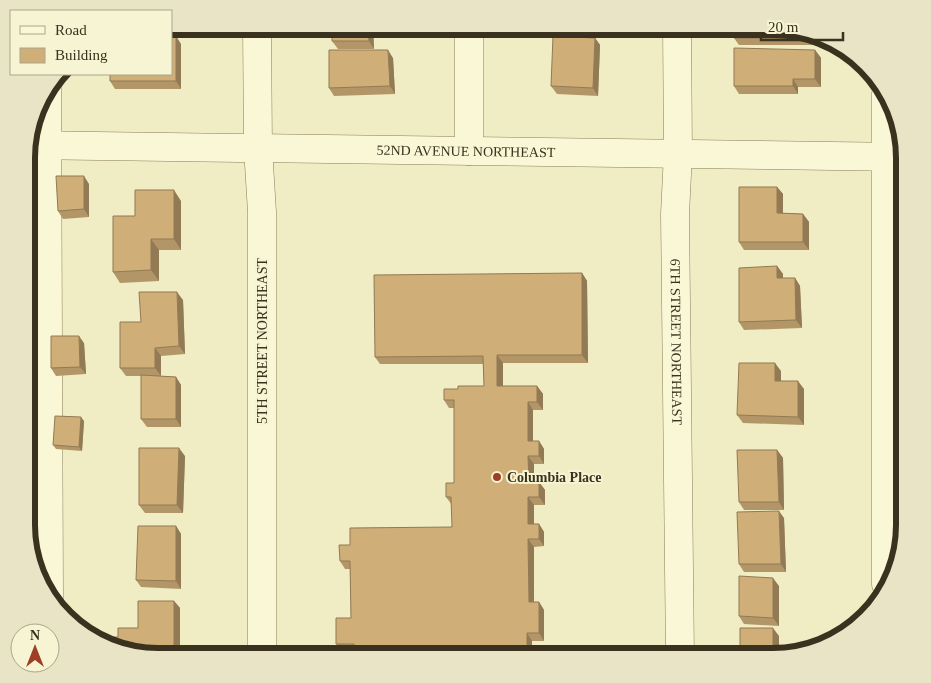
<svg xmlns="http://www.w3.org/2000/svg" width="931" height="683" viewBox="0 0 931 683" font-family="'Times New Roman',serif">
<style>
.lines{fill:none;stroke-linecap:round;stroke-linejoin:round}
.minor-casing{stroke:#8b7e59;stroke-width:29}
.minor{stroke:#faf7d7;stroke-width:28}
.wall{fill:#b29667}
.shaded-wall{fill:#917a54}
.building{fill:#cfae78;stroke:#917a54}
.poi-dot{fill:#9d3e27;stroke:#f7f4d3;stroke-width:2}
.labels{text-anchor:middle;dominant-baseline:central;stroke-width:4;stroke-linejoin:round;paint-order:stroke}
.street-label{font-size:14px;fill:#3a311e;stroke:#f7f4d3}
.poi-label{font-size:14px;font-weight:bold;fill:#3a311e;stroke:#f7f4d3;text-anchor:start}
.rim{fill:none;stroke:#3a311e;stroke-width:6}
</style>
<rect width="100%" height="100%" fill="#f0ecc3"/>
<g class="lines">
<defs>
<g id="minor">
<path d="M257,26l1,122 4,64v445"/>
<path d="M469,26v125"/>
<path id="s1" d="M677,26l1,128 -3,60 5,443"/>
<path d="M47,89l2,508"/>
<path id="s2" d="M27,145l877,12"/>
<path d="M886,584v-490"/>
</g>
</defs>
<!-- minor casing -->
<use href="#minor" class="minor-casing"/>
<!-- minor -->
<use href="#minor" class="minor"/>
</g>
<!-- wall -->
<path class="wall" d="M332,26h41l1,23h-36l-6,-8z
M555,26h45v7h-40z
M782,27l40,15v3h-83l-5,-7z
M595,38l5,7 -2,51 -41,-2 -6,-8z
M181,44v45h-66l-5,-8z
M815,50l6,8v29h-23v7h-59l-5,-8z
M393,58l2,36 -61,2 -5,-8z
M89,184v33l-26,2 -5,-8z
M777,187l6,7v19l20,1 6,8v28h-65l-5,-8z
M181,201v49h-22v31l-39,2 -7,-11 22,-56z
M777,266l6,8v4h12l5,8 2,42 -58,2 -5,-8z
M582,273l5,8 1,82h-85v23h34l6,8v16h-10v31h6l5,8v15h-10v18h5l6,8v15h-11v19h5l5,8v14l-10,1v55h5l5,8v31h-12v16l-191,-6 -5,-7 15,-26 -1,-49h-5l-5,-8 10,-16 102,-18v-22l-6,-8 8,-14v-75h-5l-5,-8 14,-11 26,-3 -1,-22h-103l-5,-7z
M183,300l2,54 -24,2v20l15,1 5,8v42h-34l-6,-8v-43h-15l-6,-8 21,-46z
M84,343l2,31 -30,2 -5,-8z
M27,350l10,4v27l-10,1z
M781,371v10l23,8v36l-61,-2 -6,-8z
M84,421l-2,30 -26,-2 -3,-4z
M777,450l6,8 1,52h-40l-5,-8z
M185,456l-2,57h-38l-6,-8z
M27,498h5l5,8v31h-5l5,7v27l-10,-29z
M784,518l2,54h-42l-5,-8z
M176,526l5,8v55l-40,-2 -5,-7z
M779,586v40l-35,-2 -5,-8z
M174,601l6,7v48h-31l-52,-19h21l20,-9z"/>
<!-- shaded-wall -->
<path class="shaded-wall" d="M368,26h5l1,23 -5,-8z
M595,26h5v7z
M176,36l5,8v45l-5,-8z
M595,38l5,7 -2,51 -5,-8z
M388,50l5,8 2,36 -5,-8z
M815,50l6,8v29l-6,-8z
M793,79l5,8v7l-5,-8z
M84,176l5,8v33l-5,-8z
M777,187l6,7v26l-6,-7z
M174,190l7,11v49l-7,-11z
M803,214l6,8v28l-6,-8z
M151,239l8,11v31l-8,-11z
M777,266l6,8v12l-6,-8z
M582,273l5,8 1,82 -6,-8z
M795,278l5,8 2,42 -6,-8z
M177,292l6,8 2,54 -6,-8z
M79,336l5,7 2,31 -6,-7z
M155,348l6,8v20l-6,-8z
M34,350l3,4v27l-3,-4z
M497,355l6,8v31l-6,-8z
M775,363l6,8v18l-6,-8z
M176,377l5,8v42l-5,-8z
M798,381l6,8v36l-6,-8z
M537,386l6,8v16l-6,-8z
M528,402l5,8v39l-5,-8z
M81,417l3,4 -2,30 -3,-4z
M539,441l5,8v15l-5,-8z
M179,448l6,8 -2,57 -6,-8z
M777,450l6,8 1,52 -5,-8z
M528,456l6,8v26l-5,-8z
M539,482l6,8v15l-6,-8z
M528,497l6,8v27l-6,-8z
M32,498l5,8v31l-5,-8z
M779,511l5,7 2,54 -5,-8z
M539,524l5,8v14l-5,-7z
M176,526l5,8v55l-5,-8z
M32,536l5,8v27l-5,-16z
M528,539l6,8v63l-5,-8z
M773,578l6,8v40l-6,-8z
M174,601l6,7v48h-3l-3,-4z
M539,602l5,8v31l-5,-8z
M773,628l6,8v20l-6,1z
M527,633l5,8v16h-5z"/>
<!-- building -->
<path class="building" d="M332,26h36l1,15h-37z
M734,26l48,1 29,11h-77z
M171,36h5v45h-66v-7h61z
M553,36l42,2 -2,50 -42,-2z
M734,48l81,2v29h-22v7h-59z
M329,50h59l2,36 -61,2z
M56,176h28v33l-26,2z
M739,187h38v26l26,1v28h-64z
M135,190h39v49h-23v31l-38,2v-56h22z
M777,266v12h18l1,42 -57,2v-54z
M582,273v82h-85v31h40v16h-9v39h11v15h-11l1,26h10v15h-11v27h11v15h-11l1,63h10v31h-12v24h-173v-13h-18v-26h15l-1,-57h-10l-1,-16h11v-17l102,-1 -1,-30h-5v-14h8v-83h-10v-11h14v-3h26l-1,-30 -108,1 -1,-82z
M139,292h38l2,54 -24,2v20h-35v-46h21z
M51,336h28l1,31 -29,1z
M27,350h7v27l-7,1z
M739,363h36v18h23v36l-61,-2z
M141,375l35,2v42h-35z
M55,416l26,1 -2,30 -26,-2z
M139,448h40l-2,57h-38z
M737,450h40l2,52h-40z
M27,498h5v31h-5z
M779,511l2,53h-42l-2,-52z
M138,526h38v55l-40,-1z
M27,536h5v19l-5,-13z
M739,576l34,2v40l-34,-2z
M138,601h36v51h-36l-41,-15h21v-9h20z
M740,628h33v29h-33z"/>
<!-- markers -->
<circle class="poi-dot" cx="497" cy="477" r="5"/>
<g class="labels">
<!-- street labels -->
<g class="street-label">
<text stroke="none"><textPath href="#s2" startOffset="439">52ND AVENUE NORTHEAST</textPath></text>
<text transform="translate(262 341) rotate(-90)">5TH STREET NORTHEAST</text>
<text stroke="none"><textPath href="#s1" startOffset="316">6TH STREET NORTHEAST</textPath></text>
</g>
<!-- poi labels -->
<g class="poi-label">
<text x="507" y="477">Columbia Place</text>
</g>
</g>
<!-- crop -->
<path d="M0 0H931V683H0ZM158 35H773A123 123 0 0 1 896 158V525A123 123 0 0 1 773 648H158A123 123 0 0 1 35 525V158A123 123 0 0 1 158 35Z" fill="#e8e4c5" fill-rule="evenodd"/>
<path class="rim" d="M158 35H773A123 123 0 0 1 896 158V525A123 123 0 0 1 773 648H158A123 123 0 0 1 35 525V158A123 123 0 0 1 158 35Z"/>
<!-- legend -->
<rect x="10" y="10" width="162" height="65" fill="#f7f4d3" stroke="#aba68b"/>
<rect x="20" y="26" width="25" height="8" fill="#faf7d7" stroke="#aba68b"/>
<text x="55" y="35" font-size="15" fill="#3a311e">Road</text>
<rect x="20" y="48" width="25" height="15" fill="#cfae78" stroke="#aba68b"/>
<text x="55" y="60" font-size="15" fill="#3a311e">Building</text>
<!-- north arrow -->
<g transform="translate(35 648)"><circle r="24" fill="#f7f4d3" stroke="#aba68b"/>
<path d="M0-4L9 19L0 12L-9 19Z" fill="#9d3e27"/>
<text y="-8" font-size="14" font-weight="bold" text-anchor="middle" fill="#3a311e">N</text>
</g>
<!-- scale -->
<path d="M761 32v8h82v-8" fill="none" stroke="#3a311e" stroke-width="2.5"/>
<text x="768" y="32" font-size="15" fill="#3a311e" stroke="#f7f4d3" stroke-width="4" paint-order="stroke">20 m</text>
</svg>
